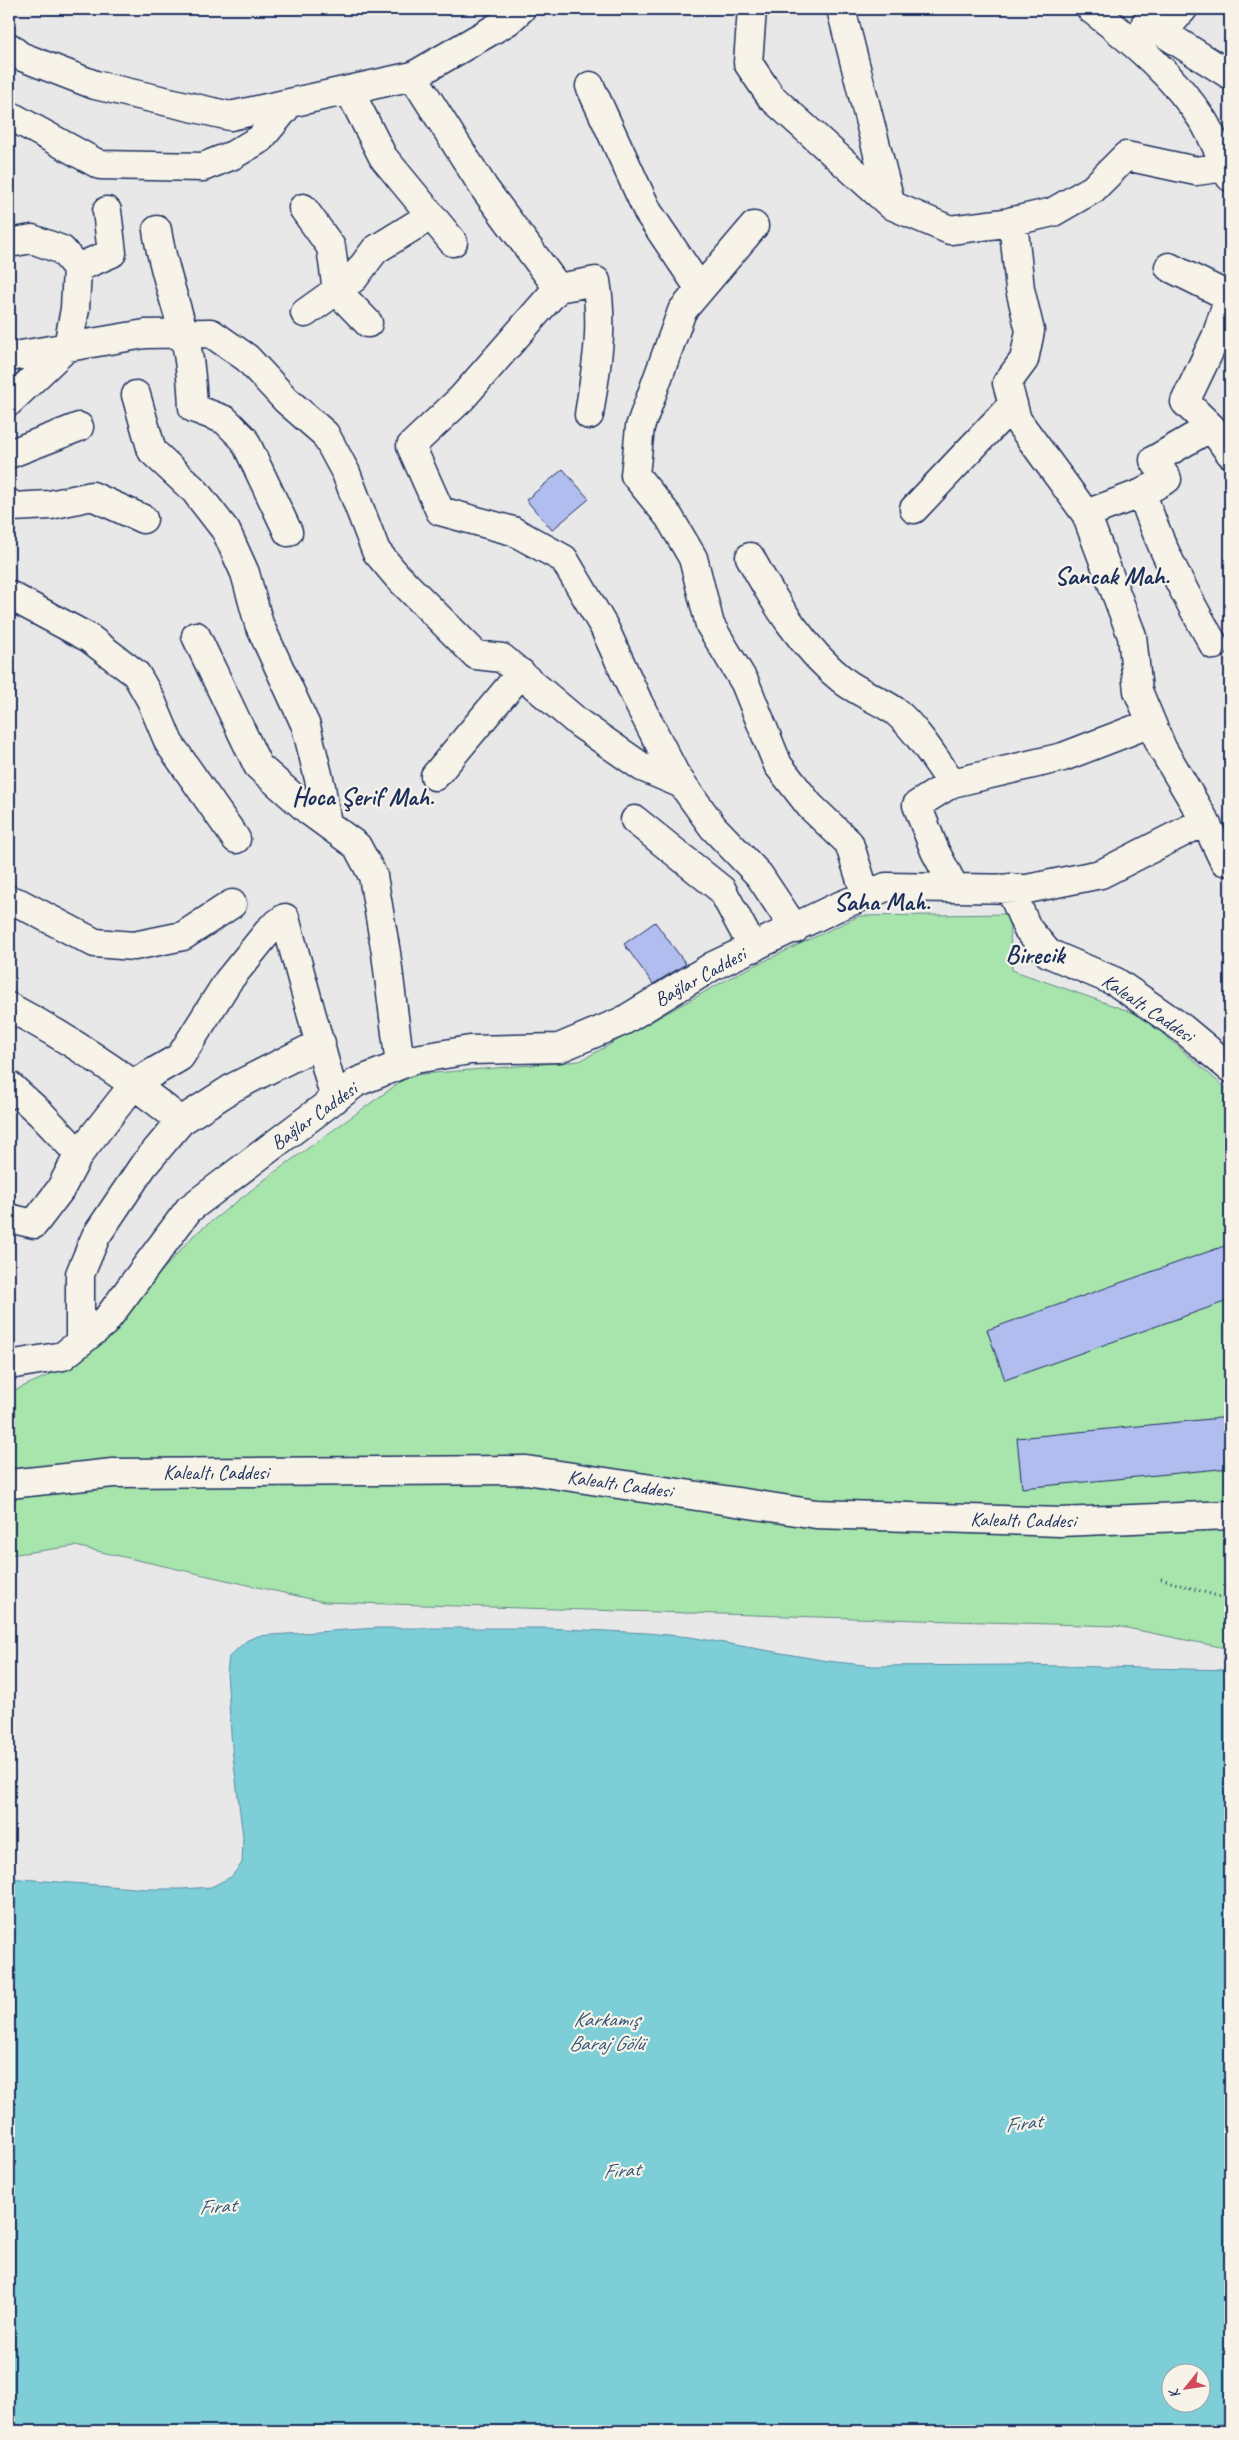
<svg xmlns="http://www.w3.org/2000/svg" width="1239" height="2440" viewBox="0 0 1239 2440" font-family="Caveat,sans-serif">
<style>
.green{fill:#a8e5ac;stroke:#628a85}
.water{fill:#7dced7;stroke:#568ea7;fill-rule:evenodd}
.building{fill:#b1bdee;stroke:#1b2f5e}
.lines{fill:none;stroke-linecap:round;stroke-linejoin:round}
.minor-casing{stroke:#1b2f5e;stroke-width:31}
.path{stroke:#1b2f5e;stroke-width:3;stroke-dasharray:1 4;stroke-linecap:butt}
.minor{stroke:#f7f3e8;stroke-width:28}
.labels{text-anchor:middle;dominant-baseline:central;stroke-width:4.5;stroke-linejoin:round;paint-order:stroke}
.street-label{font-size:20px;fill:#1b2f5e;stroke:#f7f3e8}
.water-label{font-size:21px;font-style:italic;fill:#34577c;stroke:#f7f3e8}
.district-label{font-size:25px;font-weight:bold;fill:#1b2f5e;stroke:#f7f3e8}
</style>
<rect width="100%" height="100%" fill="#e9e8e9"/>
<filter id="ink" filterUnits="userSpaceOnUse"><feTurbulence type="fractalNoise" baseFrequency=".02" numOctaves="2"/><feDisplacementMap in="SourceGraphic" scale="10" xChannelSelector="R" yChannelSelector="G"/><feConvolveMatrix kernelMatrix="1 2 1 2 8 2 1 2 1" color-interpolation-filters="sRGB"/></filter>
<g filter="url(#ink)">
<!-- green -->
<path class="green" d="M1009,914l3,56 131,46 87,76v557l-113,-23 -793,-24 -249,-56 -66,9v-162l73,-33 112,-125 78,-61 138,-99 170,-14 157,-87 122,-58z"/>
<!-- water -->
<path class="water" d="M376,1628h170l101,5 43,4 137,24 46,5 147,-1 210,5v752l-39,9h-1182v-553l138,11h35l29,-2 20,-10 11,-14 1,-26 -11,-89 -5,-75 2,-16 17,-16 11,-5zM1172,2372h30v30h-30z"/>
<!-- building -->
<path class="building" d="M563,469l26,30 -37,31 -26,-30z
M655,922l31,42 -33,20 -29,-40z
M1230,1244v56l-225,80 -18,-50z
M1230,1417v51l-208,20 -5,-50z"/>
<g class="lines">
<defs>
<path id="minor" d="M752,9l-4,54 23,34 120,108 59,25 55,-7 48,-11 40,-23 33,-33 70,15 30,-4
M841,9l50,196
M1091,9c42,32 84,68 113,113 10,17 18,37 26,55
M1146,22l84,53
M1163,32l20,-23
M9,47l11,9 75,29 135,31 183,-40 95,-55 13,-12
M413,76l71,112 74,100 -96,110 -51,48 29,65 73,20 51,28 40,68 35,77 36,70 38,53 46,48 36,54
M590,86l58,126 52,77
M349,90l34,67 70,85
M9,115l91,50 103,2 30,-12 27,-16 30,-36
M303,208l28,39 6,44 31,32
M1013,221l7,68 10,42 -6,29 -17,23 10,37 69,94 46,122 6,55 24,57 43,73 19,40
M754,226l-72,85 -42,116 -5,48 34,42 24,41 17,67 35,58 33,82 32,41 39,37 17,53
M157,230c5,35 17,67 26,101 7,25 9,50 10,77l32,12 19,19 44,93
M9,243l23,-4 30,11 15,18
M1169,267l61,30
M558,288l38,-7c8,48 0,87 -7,134
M305,313l49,-35 21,-28 55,-34
M9,357l136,-23 66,-1 36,25 39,42 39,34 21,39 30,78 21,25 79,79 26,3 78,66 62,43 40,17
M136,395l16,56 43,40 31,40 19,42 14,51 47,102 15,61 6,37
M9,402l59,-56 7,-37 2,-41 35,-15 -5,-42
M1211,427l19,26
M9,454l70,-27
M1142,493c18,55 44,103 72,152
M9,503l3,4 38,-2 42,-9 51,23
M914,509l99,-105
M1086,514l56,-21 25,-14 -13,-19 57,-33 -26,-25 31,-65 13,-40
M750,557c24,45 54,93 95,125 15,11 34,18 50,29 20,16 42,51 57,72l-35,22 18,46 19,36
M9,595l80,43 47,36 15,26 18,43 67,96
M196,636l62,130 51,45 48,35 16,30 13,77 14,112
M435,776l86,-103
M952,783l111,-26 88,-34
M635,820l87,70 31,58
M1010,888l17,40 21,25 68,29 66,46 48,40
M9,900l10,3 76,40 39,3 49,-10 49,-32
M9,1007c61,32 119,71 172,114
M9,1085l32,29 38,40
M9,1218l25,6 26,-34 19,-36 56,-71 45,-26 48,-76 43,-53 14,-10 50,181
M80,1342v-68l16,-38 47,-70 38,-45 53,-34 87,-44
M9,1365l54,-9 41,-33 85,-114 168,-127 58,-23 55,-9 89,-2 64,-27 90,-55 124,-59 49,-20 141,2 74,-15 104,-53
M9,1484l104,-11 413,-3 290,44 244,8 170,-7"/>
</defs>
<!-- minor casing -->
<use href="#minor" class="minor-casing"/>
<!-- path -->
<path class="path" d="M1161,1579l69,21"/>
<!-- minor -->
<use href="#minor" class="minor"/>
</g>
</g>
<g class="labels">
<!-- street labels -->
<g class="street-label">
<text transform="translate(700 977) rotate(-29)">Bağlar Caddesi</text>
<text transform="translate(1148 1008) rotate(34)">Kalealtı Caddesi</text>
<text transform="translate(314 1116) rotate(-36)">Bağlar Caddesi</text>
<text x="216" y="1472">Kalealtı Caddesi</text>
<text transform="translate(620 1484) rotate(8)">Kalealtı Caddesi</text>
<text transform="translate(1023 1520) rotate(1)">Kalealtı Caddesi</text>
</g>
<!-- water labels -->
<g class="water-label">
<text x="606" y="2019">Karkamış<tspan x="606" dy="24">Baraj Gölü</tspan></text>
<text transform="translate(1023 2123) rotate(-8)">Fırat</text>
<text transform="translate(621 2170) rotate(-5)">Fırat</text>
<text transform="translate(217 2206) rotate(-5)">Fırat</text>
</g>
<!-- district labels -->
<g class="district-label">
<text x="1112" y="576">Sancak Mah.</text>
<text x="363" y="797">Hoca Şerif Mah.</text>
<text x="882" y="902">Saha Mah.</text>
<text x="1035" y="955">Birecik</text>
</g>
</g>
<!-- margin -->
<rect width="1239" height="2440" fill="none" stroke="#f7f3e8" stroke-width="30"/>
<rect x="15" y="15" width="1209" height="2410" fill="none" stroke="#1b2f5e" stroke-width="2" filter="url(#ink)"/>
<!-- north arrow -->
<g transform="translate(1186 2388) rotate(240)"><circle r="24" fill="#f7f3e8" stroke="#9fa5b1"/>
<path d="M0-4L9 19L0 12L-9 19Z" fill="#d1495b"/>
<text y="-8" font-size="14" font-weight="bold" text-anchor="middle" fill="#1b2f5e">K</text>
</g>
</svg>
